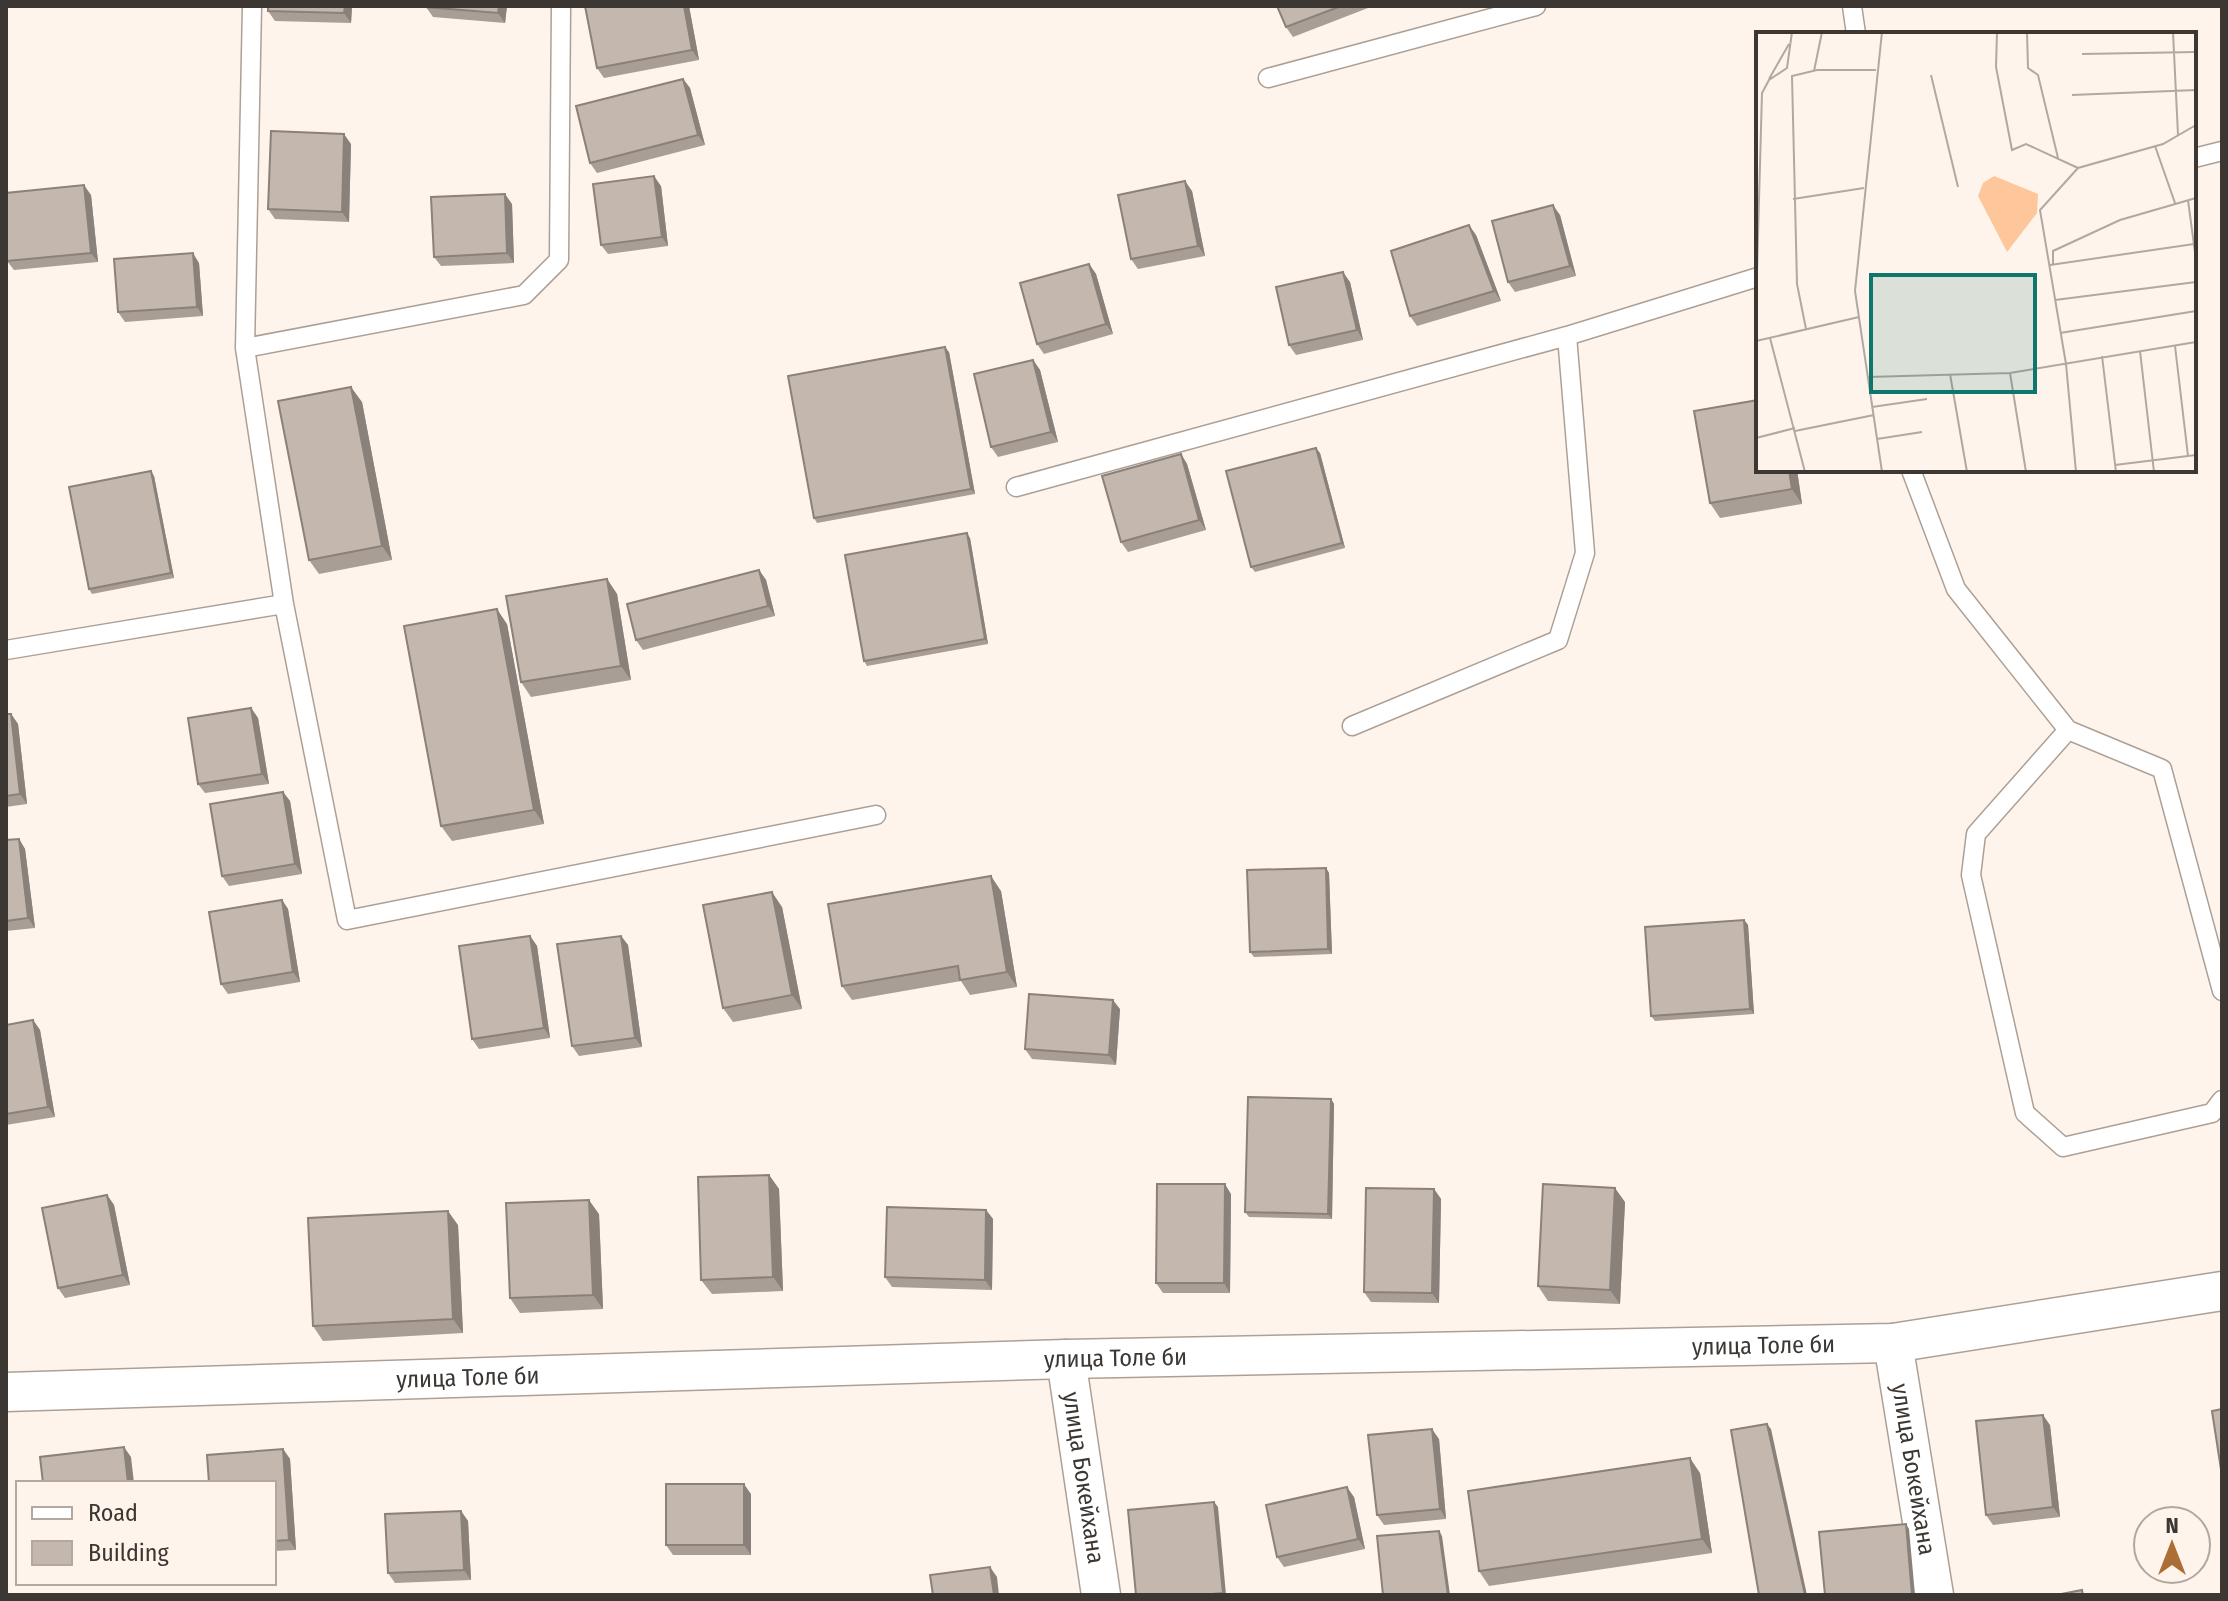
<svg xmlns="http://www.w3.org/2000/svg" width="2228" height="1601" viewBox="0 0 2228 1601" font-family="'Fira Sans Condensed',sans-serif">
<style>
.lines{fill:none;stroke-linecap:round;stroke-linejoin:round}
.lane-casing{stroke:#aca096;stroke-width:21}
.street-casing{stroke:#aca096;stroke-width:41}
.lane{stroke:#fff;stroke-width:18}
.street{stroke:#fff;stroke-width:38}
.wall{fill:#a99e96}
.shaded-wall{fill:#89817a}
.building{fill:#c4b8ae;stroke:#89817a;stroke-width:2}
.labels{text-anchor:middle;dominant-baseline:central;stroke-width:6;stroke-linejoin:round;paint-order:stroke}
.street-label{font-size:24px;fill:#3c3733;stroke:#fff4ec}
.inset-road{fill:none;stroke:#b1a8a2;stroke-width:2}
.view{fill:#0f766e;fill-opacity:0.15;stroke:#0f766e;stroke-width:4}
.inset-edge{fill:none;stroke:#3c3733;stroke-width:4}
</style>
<rect width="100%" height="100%" fill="#fff4ec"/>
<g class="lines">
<defs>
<path id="lane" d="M1852,6l4,28
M1268,78l268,-72
M2194,158l28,-7
M245,348l7,-342
M1911,470l45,119 112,141 94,39 60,222
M1016,487l551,-151
M284,604l-39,-256 279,-53 35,-35 2,-254
M6,650l278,-46 63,316 529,-105
M1352,726l206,-86 27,-87 -18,-217 191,-59
M2068,730l-92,104 -5,41 54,238 38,34 149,-34 10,-13"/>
<g id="street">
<path id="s1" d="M1893,1343l41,252"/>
<path id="s2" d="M1066,1359l35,236"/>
<path id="s3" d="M6,1392l1060,-33 827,-16 329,-52"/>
</g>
</defs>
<!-- lane casing -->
<use href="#lane" class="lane-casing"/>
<!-- street casing -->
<use href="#street" class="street-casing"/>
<!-- lane -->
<use href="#lane" class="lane"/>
<!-- street -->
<use href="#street" class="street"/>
</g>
<!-- wall -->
<path class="wall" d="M352,6l-1,17 -76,-2 -7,-10z
M507,6l-2,17 -72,-6 -7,-10z
M689,6l10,54 -95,18 -7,-10z
M1277,6h91v2l-75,29 -7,-10z
M683,79l7,9 15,57 -108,28 -7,-10z
M351,144l-2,78 -74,-3 -7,-10z
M661,186l7,60 -60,8 -7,-9z
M1192,191l13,65 -67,13 -7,-10z
M91,195l7,67 -84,8 -7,-9z
M512,204l2,59 -73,3 -7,-9z
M1560,215l16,61 -61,16 -7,-10z
M1476,235l25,66 -84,25 -7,-10z
M199,263l4,53 -78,6 -7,-10z
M1089,264l7,10 17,60 -69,20 -7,-10z
M1350,282l13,58 -67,15 -7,-10z
M949,352l26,142 -158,29 -3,-5z
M1033,360l7,10 18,72 -60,15 -7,-10z
M362,402l30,158 -73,14 -10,-14z
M1320,453l25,95 -90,24 -4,-5z
M1181,454l6,10 19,66 -78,22 -7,-10z
M1797,470l5,34 -82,14 -10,-15z
M154,476l20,102 -82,16 -3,-5z
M970,538l18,106 -121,22 -3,-5z
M759,570l7,10 9,36 -132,34 -7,-10z
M607,579l10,15 14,86 -100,17 -10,-15z
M507,624l37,200 -92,17 -11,-15z
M251,708l7,10 11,66 -64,9 -7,-9z
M6,714h5l7,10 9,80 -21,3z
M283,792l7,9 12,73 -73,12 -7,-10z
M19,839l6,10 10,79 -29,3v-91z
M1326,868l3,5 3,81 -78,3 -4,-5z
M1001,891l16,96 -47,8 -9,-14 -109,19 -10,-14z
M282,900l6,9 12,73 -72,12 -7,-10z
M782,907l20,102 -69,13 -10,-14z
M1744,920l4,5 6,89 -99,7 -4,-5z
M530,936l7,10 13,92 -71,11 -7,-10z
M621,936l7,9 14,102 -63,9 -7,-10z
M1120,1009l-4,56 -84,-6 -7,-10z
M33,1020l7,10 15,87 -49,8v-100z
M1331,1099l3,5 -2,115 -83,-2 -4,-5z
M769,1175l10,14 4,102 -71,3 -11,-14z
M1434,1189l7,10 -2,104 -68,-1 -7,-10z
M1231,1194l-1,99h-67l-7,-10z
M107,1195l7,10 16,80 -65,13 -7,-10z
M1625,1202l-5,102 -72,-3 -10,-15z
M986,1210l7,9 -1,71 -100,-3 -7,-10z
M599,1214l4,95 -83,4 -10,-15z
M458,1225l5,108 -140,8 -10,-15z
M2050,1425l10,92 -67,8 -7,-10z
M1439,1439l7,80 -62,6 -7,-10z
M283,1449l7,10 6,91 -22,1v-68z
M1700,1473l12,80 -223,33 -10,-15z
M751,1494v61h-78l-7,-10z
M1354,1497l11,52 -81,18 -7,-10z
M461,1511l7,10 3,59 -76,3 -7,-10z"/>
<!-- shaded-wall -->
<path class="shaded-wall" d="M345,6h7l-1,17 -7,-10z
M499,6h8l-2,17 -7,-10z
M684,6h5l10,54 -7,-10z
M683,79l7,9 15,57 -7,-10z
M344,134l7,10 -2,78 -7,-10z
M654,176l7,10 7,60 -6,-9z
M1185,181l7,10 13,65 -7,-10z
M84,185l7,10 7,67 -7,-9z
M505,194l7,10 2,59 -7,-10z
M1553,205l7,10 16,61 -6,-10z
M1469,225l7,10 25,66 -7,-10z
M193,253l6,10 4,53 -6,-9z
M1089,264l7,10 17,60 -7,-10z
M1343,272l7,10 13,58 -6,-10z
M945,347l4,5 26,142 -4,-5z
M1033,360l7,10 18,72 -7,-10z
M351,387l11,15 30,158 -10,-14z
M1316,448l4,5 25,95 -3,-5z
M1181,454l6,10 19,66 -7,-10z
M1789,470h8l5,34 -10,-15z
M151,471l3,5 20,102 -3,-5z
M967,533l3,5 18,106 -3,-5z
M759,570l7,10 9,36 -7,-10z
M607,579l10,15 14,86 -10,-14z
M497,609l10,15 37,200 -10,-14z
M251,708l7,10 11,66 -7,-10z
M11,714l7,10 9,80 -7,-10z
M283,792l7,9 12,73 -7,-10z
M19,839l6,10 10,79 -7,-10z
M1326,868l3,5 3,81 -4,-5z
M991,876l10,15 16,96 -10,-15z
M772,892l10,15 20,102 -10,-14z
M282,900l6,9 12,73 -7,-10z
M1744,920l4,5 6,89 -4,-5z
M530,936l7,10 13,92 -6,-10z
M621,936l7,9 14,102 -7,-9z
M1113,1000l7,9 -4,56 -7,-10z
M33,1020l7,10 15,87 -7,-10z
M1331,1099l3,5 -2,115 -4,-5z
M769,1175l10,14 4,102 -10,-14z
M1225,1184l6,10 -1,99 -6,-10z
M1615,1188l10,14 -5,102 -10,-14z
M1434,1189l7,10 -2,104 -7,-10z
M107,1195l7,10 16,80 -7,-10z
M589,1200l10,14 4,95 -10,-14z
M986,1210l7,9 -1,71 -7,-10z
M448,1211l10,14 5,108 -10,-14z
M2043,1415l7,10 10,92 -7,-10z
M1767,1424l4,5 36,166h-2z
M1432,1429l7,10 7,80 -6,-10z
M124,1447l7,10 3,26h-6z
M283,1449l7,10 6,91 -7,-10z
M1690,1458l10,15 12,80 -10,-14z
M744,1484l7,10v61l-7,-10z
M1347,1487l7,10 11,52 -7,-10z
M1214,1502l4,5 8,88 -3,-2z
M461,1511l7,10 3,59 -7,-10z
M1906,1524l3,5 6,66h-3z
M1439,1531l3,5 8,59h-2z
M990,1567l7,10 2,18h-5z"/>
<!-- building -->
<path class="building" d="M268,6h77l-1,7 -76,-2z
M426,6h73l-1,7 -72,-6z
M585,6h99l8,44 -95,18z
M1277,6h64l-55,21z
M683,79l15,56 -108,28 -14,-57z
M271,131l73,3 -2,78 -74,-3z
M654,176l8,61 -61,8 -8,-61z
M1185,181l13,65 -67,13 -13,-64z
M84,185l7,68 -84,8 -1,-13v-55z
M505,194l2,59 -73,4 -3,-60z
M1553,205l17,61 -62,16 -16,-61z
M1469,225l25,66 -84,25 -19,-65z
M193,253l4,54 -79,5 -4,-53z
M1089,264l17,60 -69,20 -17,-61z
M1343,272l14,58 -68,15 -13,-58z
M945,347l26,142 -157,29 -26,-142z
M1033,360l18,72 -60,15 -17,-73z
M351,387l31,159 -73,14 -31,-159z
M1758,400v70h31l3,19 -82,14 -16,-92z
M1316,448l26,95 -91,24 -25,-96z
M1181,454l18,66 -78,22 -19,-66z
M151,471l20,102 -82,16 -20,-102z
M967,533l18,106 -121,22 -19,-106z
M759,570l9,36 -132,34 -9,-36z
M607,579l14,87 -100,16 -15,-86z
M497,609l37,201 -93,16 -37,-200z
M251,708l11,66 -64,10 -10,-66z
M6,714h5l9,80 -14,2z
M283,792l12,72 -73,12 -12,-72z
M19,839l9,79 -22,3v-81z
M1326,868l2,81 -78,3 -3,-82z
M991,876l16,96 -47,8 -2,-14 -116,20 -14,-82z
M772,892l20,103 -69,13 -20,-103z
M282,900l11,72 -72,12 -12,-72z
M1744,920l6,89 -99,7 -6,-89z
M530,936l14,92 -72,11 -13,-93z
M621,936l14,102 -63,8 -15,-102z
M1029,994l84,6 -4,55 -84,-6z
M33,1020l15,87 -42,7v-89z
M1248,1097l83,2 -3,115 -83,-2z
M769,1175l4,102 -72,3 -3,-103z
M1157,1184h68l-1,99h-68z
M1543,1184l72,4 -5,102 -72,-4z
M1366,1188l68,1 -2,104 -68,-1z
M107,1195l16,80 -65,13 -16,-80z
M589,1200l4,95 -83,3 -4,-95z
M887,1207l99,3 -1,70 -100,-3z
M448,1211l5,108 -140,7 -5,-108z
M2222,1409v67l-10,-65z
M2043,1415l10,92 -67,8 -10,-94z
M1767,1424l38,171h-46l-28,-165z
M1432,1429l8,80 -63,6 -9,-80z
M124,1447l4,36h-85l-3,-26z
M283,1449l6,91 -15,1v-58h-65l-2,-28z
M1690,1458l12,81 -223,32 -11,-80z
M666,1484h78v61h-78z
M1347,1487l11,52 -81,18 -11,-52z
M1214,1502l9,91 -23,2h-64l-8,-85z
M461,1511l3,59 -76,3 -3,-59z
M1906,1524l6,71h-87l-6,-63z
M1439,1531l9,64h-65l-6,-59z
M990,1567l4,28h-61l-3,-20z
M2082,1590l1,5h-27z"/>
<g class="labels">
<!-- street labels -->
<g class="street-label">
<text stroke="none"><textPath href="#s3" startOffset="1758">улица Толе би</textPath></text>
<text stroke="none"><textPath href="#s3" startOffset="1110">улица Толе би</textPath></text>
<text stroke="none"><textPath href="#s3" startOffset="462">улица Толе би</textPath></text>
<text stroke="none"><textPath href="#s1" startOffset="128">улица Бокейхана</textPath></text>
<text stroke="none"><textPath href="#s2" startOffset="120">улица Бокейхана</textPath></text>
</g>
</g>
<!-- overview -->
<g transform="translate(1756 32)">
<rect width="440" height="440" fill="#fff4ec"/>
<path d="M238,144l44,18 -1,19 -30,39 -29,-56 5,-13z" fill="#fdc79b"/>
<path class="inset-road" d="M126,0l-27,259 27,181M241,0l-1,35 16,83 14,-6 52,24M271,0l1,36 10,7 20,83M417,0l5,103M326,22l114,-2M58,39l8,-39M175,43l27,112M13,47l20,-35M316,63l124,-5M399,114l20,57M37,167l71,-11M432,168l8,60M294,233l144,-21M297,233v-14l67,-31 76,-22M299,268l141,-18M0,275l6,-214 7,-13 18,-12 5,-36M50,297l-9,-45 -5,-208 25,-6h59M304,301l136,-22M14,306l35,134M0,309l103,-24M419,314l13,110M384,319l14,121M346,324l14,116M254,341l16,99M194,342l17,98M112,345l142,-4 186,-31M116,375l55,-8M39,399l79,-16M0,406l39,-10M121,407l45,-7M359,433l81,-10M320,440l-10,-108 -26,-154 38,-42 85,-24 33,-19"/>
<path class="view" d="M115,243h164v117h-164z"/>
<rect width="440" height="440" class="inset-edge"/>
</g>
<!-- border -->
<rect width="2228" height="1601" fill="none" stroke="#3c3733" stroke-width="16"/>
<!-- legend -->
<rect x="16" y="1481" width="260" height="104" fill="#fff4ec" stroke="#b1a8a2" stroke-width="2"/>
<rect x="32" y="1507" width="40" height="12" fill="#ffffff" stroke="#b1a8a2" stroke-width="2"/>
<text x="88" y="1521" font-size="24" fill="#3c3733">Road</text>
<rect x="32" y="1541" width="40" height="24" fill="#c4b8ae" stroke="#b1a8a2" stroke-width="2"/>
<text x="88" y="1561" font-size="24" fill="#3c3733">Building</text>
<!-- north arrow -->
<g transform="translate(2172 1545)"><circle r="38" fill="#fff4ec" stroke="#b1a8a2" stroke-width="2"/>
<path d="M0-6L14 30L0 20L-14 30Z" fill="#ad6e35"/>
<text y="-12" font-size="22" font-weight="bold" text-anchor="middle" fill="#3c3733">N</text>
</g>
</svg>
